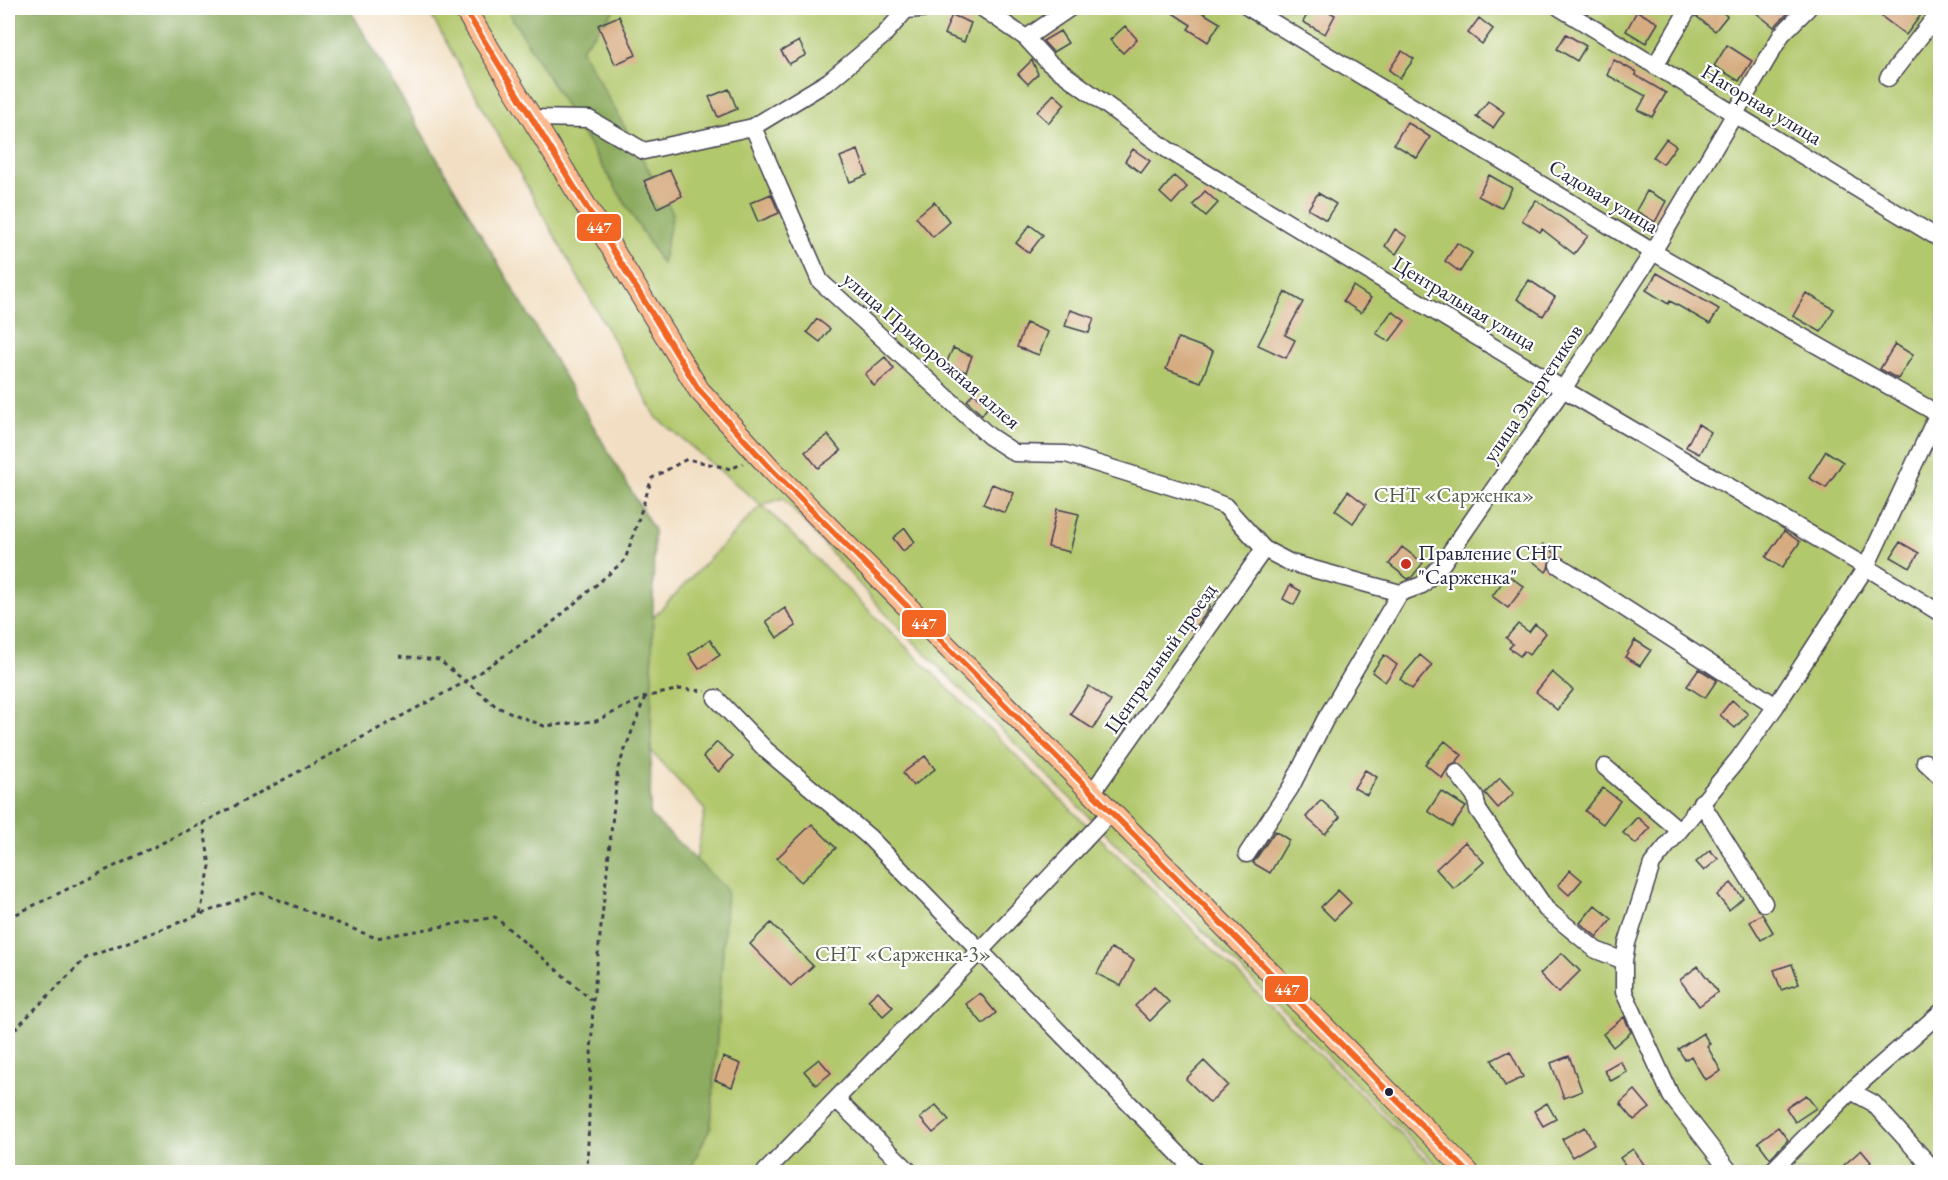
<svg xmlns="http://www.w3.org/2000/svg" width="1948" height="1180" viewBox="0 0 1948 1180" font-family="'EB Garamond',serif">
<style>
.green{fill:#b2c86d;stroke:#6a7554;stroke-width:1.5}
.forest{fill:#8dac60;stroke:#58674e;stroke-width:1.5}
.building{fill:#d6ab80}
.lines{fill:none;stroke-linecap:round;stroke-linejoin:round}
.minor-casing{stroke:#413e4f;stroke-width:19}
.major-casing{stroke:#413e4f;stroke-width:23}
.path{stroke:#413e4f;stroke-width:3;stroke-dasharray:4.5 4.5;stroke-linecap:butt}
.minor{stroke:#fff;stroke-width:16}
.major{stroke:#fcba8e;stroke-width:21}
.bus-1-casing{stroke:#fff;stroke-width:10}
.bus-1{stroke:#f26522;stroke-width:6}
.poi-dot{fill:#c8321e;stroke:#fff;stroke-width:2}
.bus-dot{fill:#22223b;stroke:#fff;stroke-width:2}
.labels{text-anchor:middle;dominant-baseline:central;stroke-width:4.5;stroke-linejoin:round;paint-order:stroke}
.street-label{font-size:21px;fill:#22223b;stroke:#fff}
.park-label{font-size:21px;fill:#545c4c;stroke:#fff}
.poi-label{font-size:21px;fill:#22223b;stroke:#fff;text-anchor:start}
.line-badge{stroke:#fff;stroke-width:2}
.badge-label{font-size:16px;text-anchor:middle;font-weight:bold;fill:#fff}
</style>
<rect width="100%" height="100%" fill="#fff"/>
<filter id="ink" filterUnits="userSpaceOnUse"><feTurbulence type="fractalNoise" baseFrequency=".0167" numOctaves="2"/><feDisplacementMap in="SourceGraphic" scale="12" xChannelSelector="R" yChannelSelector="G"/><feConvolveMatrix kernelMatrix="1 2 1 2 8 2 1 2 1" color-interpolation-filters="sRGB"/></filter>
<filter id="wash" filterUnits="userSpaceOnUse"><feTurbulence type="fractalNoise" baseFrequency=".008" numOctaves="4" result="noise"/><feDisplacementMap in="SourceGraphic" scale="24" xChannelSelector="R" yChannelSelector="G"/><feGaussianBlur stdDeviation="1.35" result="paint"/><feColorMatrix in="noise" values="0 0 0 0 0 0 0 0 0 0 0 0 0 0 0 0 0 1.4 0 .05"/><feComposite in="paint" operator="in"/></filter>
<g filter="url(#wash)">
<rect width="100%" height="100%" fill="#f2dfc3"/>
<!-- green -->
<path class="green" d="M427,8h1513v1164h-496l-560,-560 -101,-114 -21,7 677,667h-798l64,-362 -116,-126 172,-179 -104,-87z"/>
<!-- forest -->
<path class="forest" d="M8,8h341l305,522 -4,285 77,75 -16,236 -22,46h-681z
M506,8h110l-35,41 92,164 -11,51z"/>
<g id="blocks">
<!-- building -->
<path class="building" d="M1165,8h30l25,15 -12,19 -20,-13 3,-4z
M1311,8h11l13,7 -10,19 -22,-12z
M1702,8h15l10,8 -12,15 -19,-15z
M1750,8h43l-19,19z
M1887,8h39l-20,27 -25,-19z
M1637,11l21,12 -12,20 -20,-12z
M952,15l19,8 -7,19 -20,-8z
M619,16l17,39 -21,9 -17,-39z
M1479,18l14,11 -11,15 -14,-11z
M1125,26l12,13 -14,14 -13,-13z
M1060,31l8,12 -15,9 -10,-11z
M1566,34l20,12 -9,15 -20,-12z
M799,41l7,14 -17,9 -8,-13z
M1727,45l25,16 -13,20 -25,-15z
M1402,51l12,8 -14,19 -11,-8z
M1032,60l6,14 -10,10 -10,-10z
M1614,60l22,12 -1,3 31,18 -14,24 -14,-7 8,-14 -39,-21z
M729,89l8,20 -19,8 -9,-20z
M1054,94l11,10 -16,19 -12,-11z
M1488,101l16,11 -11,16 -17,-11z
M1407,122l23,15 -13,21 -23,-14z
M1666,139l10,7 -13,18 -10,-7z
M1133,149l17,12 -9,12 -16,-12z
M858,150l9,25 -17,7 -10,-25z
M670,170l12,26 -25,12 -13,-27z
M1489,175l23,13 -11,20 -23,-12z
M1174,176l13,11 -15,17 -12,-11z
M1205,191l13,12 -12,13 -13,-11z
M1647,191l19,10 -11,21 -19,-11z
M1318,193l18,11 -10,16 -18,-11z
M771,194l8,19 -21,9 -8,-19z
M1536,200l52,36 -14,18 -32,-25 -2,3 -18,-12z
M934,202l16,20 -17,15 -17,-20z
M1030,225l13,10 -14,18 -13,-10z
M1395,229l12,8 -11,17 -11,-8z
M1457,243l15,10 -12,19 -15,-11z
M1657,273l62,36 -9,15 -40,-23 -2,3 -22,-14z
M1529,280l26,17 -12,19 -26,-17z
M1353,286l18,12 -10,15 -18,-12z
M1285,292l18,10 -18,33 10,5 -9,18 -28,-13z
M1806,293l28,16 -13,23 -28,-16z
M1070,310l24,8 -5,15 -24,-7z
M1392,311l13,10 -16,21 -13,-9z
M817,319l13,10 -10,13 -13,-10z
M1026,323l22,9 -9,23 -22,-8z
M1178,338l35,13 -12,31 -35,-13z
M1895,344l18,11 -15,24 -18,-10z
M953,348l19,8 -6,16 -20,-8z
M885,357l9,12 -20,17 -9,-12z
M973,393l16,12 -7,10 -15,-14z
M1698,424l13,8 -12,22 -13,-7z
M828,435l13,16 -23,17 -13,-16z
M1826,451l17,11 -17,26 -17,-10z
M992,484l22,9 -9,20 -22,-9z
M1348,491l18,14 -13,18 -18,-13z
M1057,509l22,5 -9,38 -22,-5z
M905,528l10,14 -12,9 -10,-13z
M1784,531l16,11 -18,26 -16,-11z
M1900,542l19,11 -9,15 -19,-11z
M1543,544l14,11 -7,4 -2,10 -2,3 -16,-13z
M1402,547l21,16 -11,14 -4,2 -19,-15z
M1508,575l16,12 -16,21 -16,-12z
M1290,585l11,6 -7,14 -11,-6z
M1197,601l13,3 -2,6 -14,20 -5,-1z
M785,608l11,18 -19,12 -11,-17z
M1518,624l11,8 6,-8 11,9 -17,22 -5,-4 -4,5 -11,-8 4,-4 -7,-6z
M710,640l10,15 -21,14 -10,-15z
M1635,640l16,10 -11,16 -15,-9z
M1384,655l13,10 -12,17 -13,-10z
M1420,655l12,10 -20,24 -12,-10z
M1699,669l18,11 -12,18 -18,-12z
M1552,672l21,18 -16,20 -21,-18z
M1089,686l22,15 -18,28 -23,-15z
M1732,700l16,14 -13,14 -15,-13z
M1445,741l17,14 -7,8 -5,2 -8,13 -17,-14z
M717,742l16,14 -14,16 -16,-15z
M925,756l10,13 -22,17 -10,-13z
M1365,770l12,7 -10,18 -13,-7z
M1500,778l14,15 -16,15 -13,-15z
M1603,788l17,13 -17,23 -18,-13z
M1441,791l25,16 -14,20 -24,-16z
M1321,800l19,17 -15,17 -19,-17z
M1637,817l13,11 -14,16 -13,-11z
M812,824l24,24 -35,34 -24,-24z
M1275,831l14,9 -19,33 -17,-10z
M1465,842l19,20 -30,27 -18,-20z
M1710,850l8,9 -14,12 -8,-9z
M1570,870l12,10 -13,15 -11,-10z
M1731,883l12,15 -14,12 -12,-15z
M1338,890l13,13 -17,17 -13,-13z
M1595,905l17,14 -15,18 -17,-14z
M1762,914l11,18 -12,8 -11,-18z
M771,923l42,43 -22,20 -41,-42z
M1111,948l23,12 -13,26 -24,-12z
M1562,953l18,18 -22,22 -18,-19z
M1792,964l7,20 -18,6 -7,-20z
M1698,966l20,26 -19,14 -19,-26z
M1154,987l15,15 -19,19 -15,-15z
M878,991l15,16 -10,9 -15,-16z
M980,993l16,20 -13,11 -17,-20z
M1624,1017l7,15 -18,15 -10,-13z
M1703,1033l7,11 -3,2 14,25 -16,9 -14,-24 -6,4 -7,-11z
M1510,1051l13,26 -18,9 -13,-26z
M1569,1056l13,35 -18,7 -13,-35z
M723,1057l18,7 -9,23 -17,-7z
M819,1059l12,14 -15,12 -12,-14z
M1204,1061l24,24 -18,18 -24,-24z
M1620,1061l7,11 -16,9 -7,-11z
M1635,1090l15,18 -16,12 -14,-17z
M1806,1095l10,13 -21,14 -9,-14z
M1547,1103l9,16 -13,7 -9,-15z
M936,1105l13,15 -16,13 -13,-15z
M1585,1127l9,17 -22,13 -10,-18z
M1778,1127l10,13 -18,18 -12,-16z
M1633,1149l17,24h-19l-11,-15z
M1861,1150l10,12 -11,11h-9l-7,-8z"/>
</g>
</g>
<g filter="url(#ink)">
<use href="#blocks" fill-opacity="0" stroke="#413e4f" stroke-width="1.5"/>
<g class="lines">
<defs>
<path id="minor" d="M982,8l44,30 23,25 119,87 395,239 303,178 74,46
M1249,8l404,244 287,163
M1560,8l380,231
M1026,38l44,-30
M1655,66l34,-58
M1888,78l52,-67
M532,118l57,1 55,32 109,-24 76,-46 54,-45 23,-26 25,-2
M753,127l67,154 169,155 26,17 51,1 126,39 33,13 39,43 27,14 109,30
M1558,565l218,141
M716,698l50,52 103,87 327,335
M1925,762l15,14
M1605,767l74,63
M1457,773l18,23 3,14 68,99 50,41 28,11
M1092,793l172,-244
M1701,802l63,101
M1247,854l44,-67 34,-67 75,-127 22,-8 20,-21 121,-175 90,-137 129,-218 26,-26
M1851,1091l22,12 63,69
M837,1100l73,72
M765,1172l216,-222 130,-138
M1730,1172l-59,-76 -47,-104v-31l3,-18 25,-79 87,-106 37,-52 90,-139 74,-158
M1771,1172l80,-81 89,-78"/>
<path id="major" d="M464,8l235,382 73,80 696,702"/>
</defs>
<!-- minor casing -->
<use href="#minor" class="minor-casing"/>
<!-- major casing -->
<use href="#major" class="major-casing"/>
<!-- path -->
<path class="path" d="M399,656l40,4 58,47 47,19 52,-5 49,-24 35,-8 25,2
M200,914l10,-48 -7,-43
M8,918l195,-95 262,-141 81,-54 79,-68 27,-82 35,-19 44,10 12,-6
M8,1036l78,-78 173,-66 117,46 119,-21 98,84
M587,1172l6,-171 25,-233 27,-71"/>
<!-- minor -->
<use href="#minor" class="minor"/>
<!-- major -->
<use href="#major" class="major"/>
<defs>
<path id="bus-1" d="M464,8l235,382 73,80 696,702"/>
</defs>
<!-- bus-1 casing -->
<use href="#bus-1" class="bus-1-casing"/>
<!-- bus-1 -->
<use href="#bus-1" class="bus-1"/>
</g>
</g>
<!-- markers -->
<circle class="poi-dot" cx="1406" cy="564" r="6"/>
<circle class="bus-dot" cx="1389" cy="1092" r="5"/>
<g class="labels">
<!-- street labels -->
<g class="street-label">
<text transform="translate(1762 104) rotate(31)">Нагорная улица</text>
<text transform="translate(1604 196) rotate(31)">Садовая улица</text>
<text transform="translate(1465 303) rotate(31)">Центральная улица</text>
<text transform="translate(932 350) rotate(41)">улица Придорожная аллея</text>
<text transform="translate(1532 393) rotate(-56)">улица Энергетиков</text>
<text transform="translate(1160 658) rotate(-55)">Центральный проезд</text>
</g>
<!-- park labels -->
<g class="park-label">
<text x="1454" y="494">СНТ «Сарженка»</text>
<text x="903" y="953">СНТ «Сарженка-3»</text>
</g>
<!-- poi labels -->
<g class="poi-label">
<text x="1418" y="552">Правление СНТ<tspan x="1418" dy="24">"Сарженка"</tspan></text>
</g>
</g>
<g class="line-badge">
<rect x="576" y="213" width="46" height="29" rx="6" fill="#f26522"/>
<rect x="901" y="609" width="46" height="29" rx="6" fill="#f26522"/>
<rect x="1264" y="975" width="45" height="28" rx="6" fill="#f26522"/>
</g>
<g class="badge-label">
<text x="599" y="233">447</text>
<text x="924" y="629">447</text>
<text x="1287" y="995">447</text>
</g>
<!-- margin -->
<rect width="1948" height="1180" fill="none" stroke="#fff" stroke-width="30"/>
</svg>
